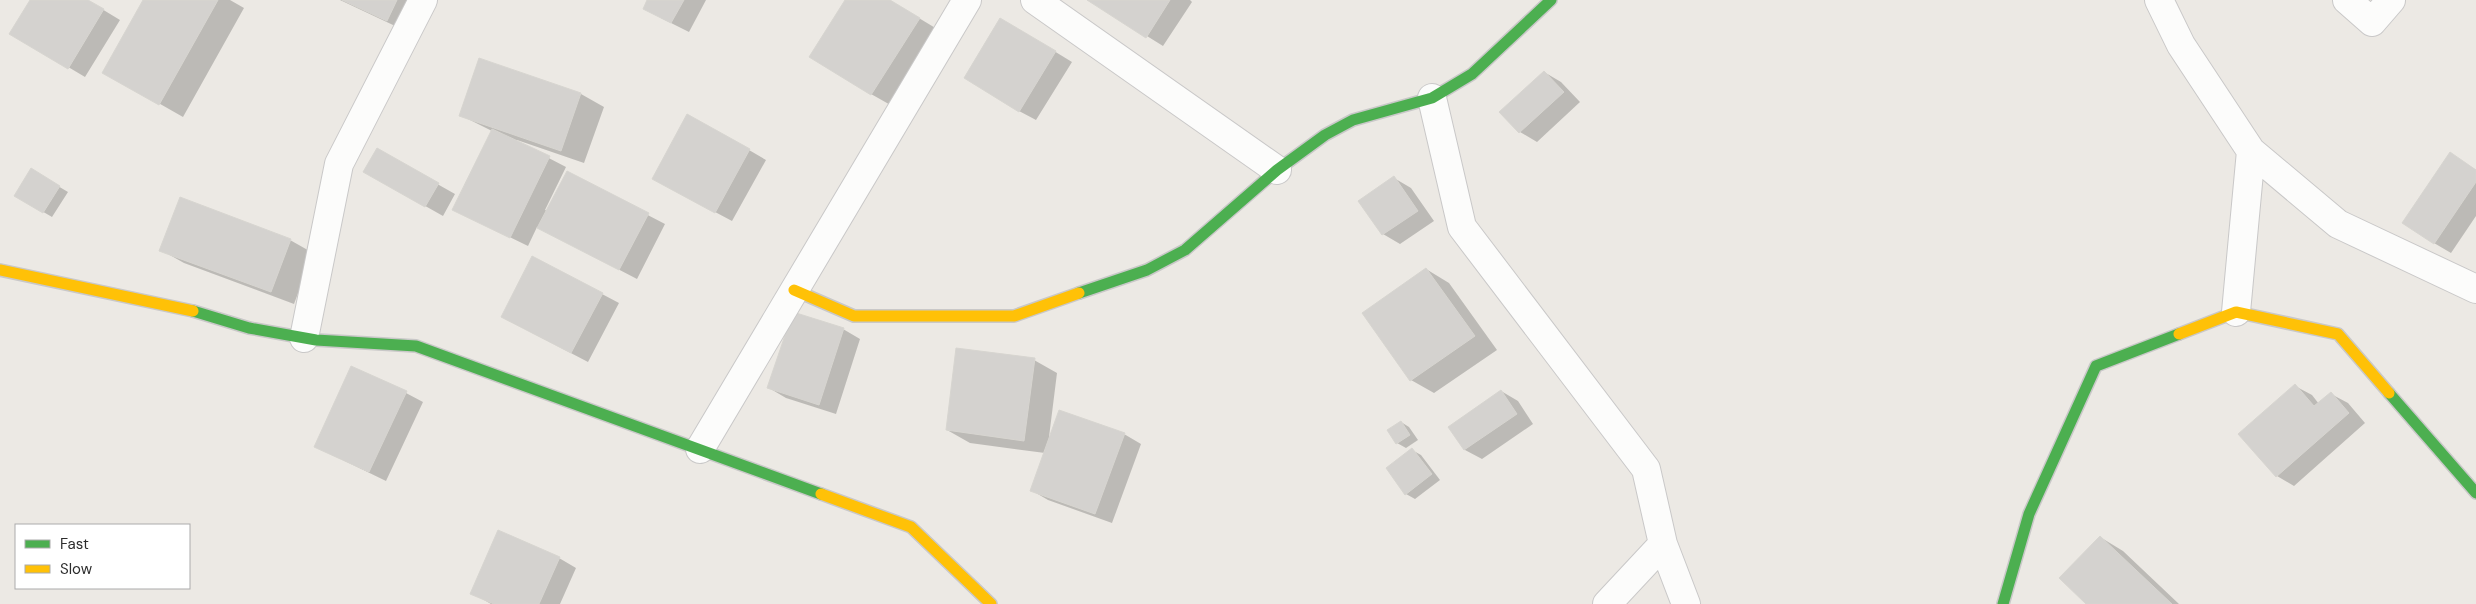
<svg xmlns="http://www.w3.org/2000/svg" width="2476" height="604" viewBox="0 0 2476 604" font-family="'DM Sans',sans-serif">
<style>
.shadow{fill:#0003}
.building{fill:#d4d2cf;stroke:#d7d5d0}
.lines{fill:none;stroke-linecap:round;stroke-linejoin:round}
.street-casing{stroke:#c9c8c8;stroke-width:30}
.fast-casing{stroke:#c9c8c8;stroke-width:14}
.slow-casing{stroke:#c9c8c8;stroke-width:14}
.street{stroke:#fcfcfb;stroke-width:28}
.fast{stroke:#4caf50;stroke-width:11}
.slow{stroke:#ffc107;stroke-width:11}
</style>
<rect width="100%" height="100%" fill="#ece9e4"/>
<!-- shadow -->
<path class="shadow" d="M31,0h56l33,20 -35,57 -74,-44z
M145,0h85l14,8 -61,109 -79,-45z
M340,0h86l-16,33z
M649,0h57l-17,32 -28,-14z
M846,0h43l53,32 -48,75 -23,-13z
M1089,0h101l2,2 -29,44z
M1018,29l54,33 -36,58 -17,-9z
M479,59l102,35 23,13 -20,56 -67,-23 -1,1 50,26 -21,43 3,1 19,-38 98,51 -28,55 -100,-52 -9,19 -74,-36 38,-79 -32,-16z
M1544,72l17,10 19,20 -43,40 -17,-10 -19,-20z
M377,150l78,44 -12,22 -78,-44z
M749,150l17,10 -34,61 -62,-33z
M2451,154l25,16v46l-25,37 -17,-10z
M31,170l37,22 -16,25 -36,-21z
M1394,178l17,10 23,33 -34,23 -17,-10 -23,-33z
M290,240l23,13 -19,51 -110,-41 -23,-13z
M1426,269l23,14 48,67 -63,43 -23,-13z
M602,294l17,9 -31,59 -86,-45z
M843,329l17,10 -24,75 -50,-16 -17,-10z
M1034,360l23,13 -8,64 75,-3 17,10 -29,79 -64,-23 -17,-10 14,-37 -75,-10 -23,-13z
M2295,386l17,9 7,9 12,-10 17,9 17,20 -71,63 -17,-10z
M1501,391l17,10 15,23 -51,35 -17,-9 -16,-23z
M406,393l17,9 -37,79 -70,-34z
M1401,422l8,5 9,13 -12,8 -9,-5z
M1412,450l9,5 19,25 -25,19 -9,-5z
M2100,537l23,14 56,53h-91z
M559,558l17,10 -16,36h-69l-19,-11z"/>
<!-- building -->
<path class="building" d="M30,0h58l16,9 -36,60 -59,-35z
M143,0h75l-59,105 -57,-32z
M342,0h55l-10,21z
M647,0h37l-13,23 -28,-14z
M845,0h45l30,18 -49,77 -62,-38z
M1087,0h83l-24,38z
M1000,18l56,33 -37,61 -55,-34z
M479,58l102,35 -20,58 -102,-35z
M1544,71l20,21 -45,41 -20,-21z
M687,114l63,35 -35,64 -63,-34z
M492,129l58,27 -40,82 -58,-28z
M377,148l62,35 -14,24 -62,-35z
M2450,152l26,18v12l-42,62 -32,-21z
M31,168l29,18 -17,27 -29,-17z
M567,171l82,42 -30,57 -82,-42z
M1394,176l24,35 -36,24 -24,-34z
M180,197l111,42 -20,53 -112,-41z
M532,256l71,37 -32,60 -70,-36z
M1426,268l49,68 -65,45 -48,-68z
M793,312l51,16 -25,77 -52,-17z
M956,348l79,10 -11,83 -78,-11z
M351,366l56,25 -38,81 -55,-25z
M2295,384l19,22 17,-14 18,21 -73,64 -38,-43z
M1501,390l16,24 -53,36 -16,-23z
M1059,410l66,23 -30,81 -65,-23z
M1401,421l9,14 -14,9 -9,-14z
M1412,448l20,26 -27,21 -19,-27z
M498,530l62,27 -21,47h-45l-24,-10z
M2100,536l72,68h-86l-27,-26z"/>
<g class="lines">
<defs>
<path id="street" d="M1035,0l242,170
M2159,0l22,45 70,106 -15,161
M2347,0l25,22 19,-22
M1432,98l30,129 184,242 17,75 23,60
M2251,151l87,73 138,65
M304,338l35,-174 84,-164
M700,449l267,-449
M1607,604l56,-60"/>
<path id="fast" d="M1079,293l68,-23 38,-20 92,-80 48,-35 28,-15 79,-22 40,-24 79,-74
M193,311l56,17 67,12 100,6 405,148
M2389,393l87,100
M2003,604l26,-90 67,-148 83,-32"/>
<path id="slow" d="M0,270l193,41
M794,290l60,26h160l65,-23
M2179,334l57,-22 102,22 51,59
M821,494l90,33 80,77"/>
</defs>
<!-- street casing -->
<use href="#street" class="street-casing"/>
<!-- fast casing -->
<use href="#fast" class="fast-casing"/>
<!-- slow casing -->
<use href="#slow" class="slow-casing"/>
<!-- street -->
<use href="#street" class="street"/>
<!-- fast -->
<use href="#fast" class="fast"/>
<!-- slow -->
<use href="#slow" class="slow"/>
</g>
<!-- legend -->
<rect x="15" y="524" width="175" height="65" fill="#ffffff" stroke="#ababab"/>
<rect x="25" y="540" width="25" height="8" fill="#4caf50" stroke="#ababab"/>
<text x="60" y="549" font-size="15" fill="#2d2d2d">Fast</text>
<rect x="25" y="565" width="25" height="8" fill="#ffc107" stroke="#ababab"/>
<text x="60" y="574" font-size="15" fill="#2d2d2d">Slow</text>
</svg>
